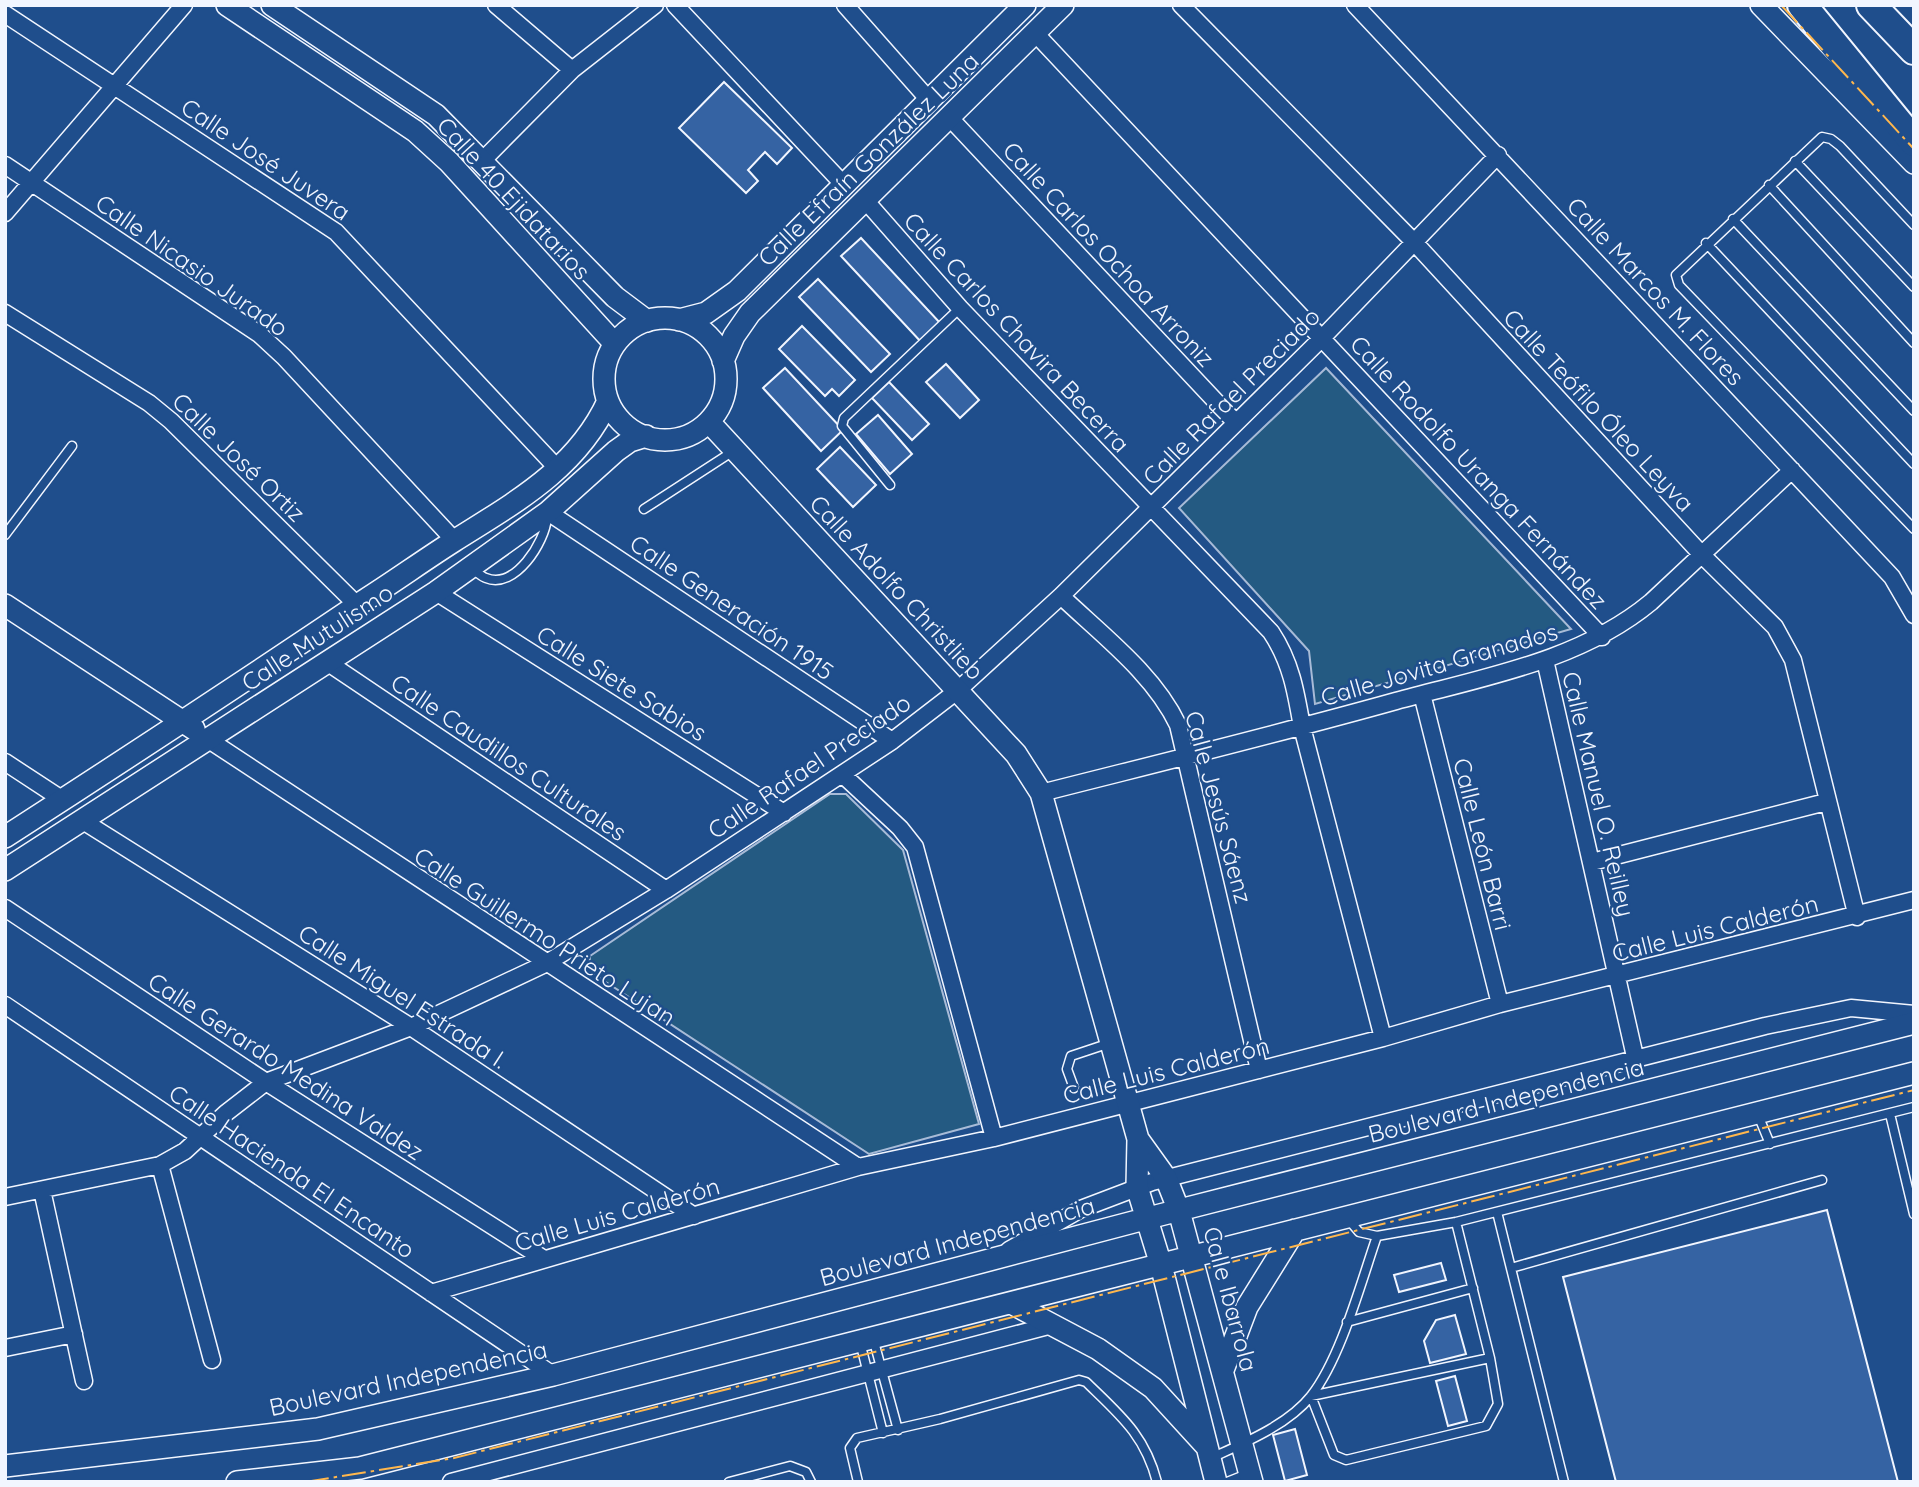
<svg xmlns="http://www.w3.org/2000/svg" width="1919" height="1487" viewBox="0 0 1919 1487" font-family="Quicksand,sans-serif">
<style>
.green{fill:#245a82;stroke:#a8bbd7;stroke-width:2}
.building{fill:#3563a3;stroke:#f2f6ff;stroke-width:2}
.lines{fill:none;stroke-linecap:round;stroke-linejoin:round}
.lane-casing{stroke:#f2f6ff;stroke-width:11}
.street-casing{stroke:#f2f6ff;stroke-width:19}
.secondary-casing{stroke:#f2f6ff;stroke-width:24}
.highway-casing{stroke:#f2f6ff;stroke-width:32}
.lane{stroke:#1f4e8c;stroke-width:8}
.street{stroke:#1f4e8c;stroke-width:16}
.secondary{stroke:#1f4e8c;stroke-width:21}
.highway{stroke:#1f4e8c;stroke-width:28}
.power{stroke:#ffb74d;stroke-width:2;stroke-dasharray:24 5 3.5 5;stroke-linecap:butt}
.labels{text-anchor:middle;dominant-baseline:central;stroke-width:5;stroke-linejoin:round;paint-order:stroke}
.street-label{font-size:24px;fill:#f2f6ff;stroke:#1f4e8c}
</style>
<rect width="100%" height="100%" fill="#1f4e8c"/>
<!-- green -->
<path class="green" d="M1326,368l245,261 -256,75 -6,-53 -130,-143z
M830,794h16l57,56 76,274 -110,30 -280,-183 1,-15z"/>
<!-- building -->
<path class="building" d="M724,82l68,66 -15,16 -12,-12 -17,18 10,11 -12,12 -67,-65z
M861,238l80,86 -19,19 -81,-87z
M818,279l72,75 -19,18 -72,-75z
M802,326l53,54 -16,16 -7,-7 -7,7 -46,-47z
M946,364l33,36 -19,18 -34,-36z
M785,368l58,62 -22,21 -58,-63z
M889,382l40,42 -17,16 -40,-42z
M878,415l34,39 -22,20 -34,-40z
M840,447l36,38 -23,22 -36,-38z
M1827,1210l71,272h-282l-53,-205z
M1441,1263l5,17 -47,12 -5,-17z
M1455,1315l11,39 -36,9 -6,-22 12,-21z
M1455,1376l12,45 -19,5 -12,-45z
M1295,1429l12,46 -22,6 -12,-46z"/>
<g class="lines">
<defs>
<path id="lane" d="M1795,161l119,126
M1769,185l145,158
M1733,219l181,192
M1914,225l-74,-79 -9,-7 -9,-2 -146,138 3,10 235,244
M1706,243l208,221
M890,485l-48,-59 2,-8 116,-110
M644,509l91,-59
M5,535l67,-89
M472,569c5,3 10,8 14,9 29,12 59,-36 61,-60
M1074,1088l-7,-19 4,-13 39,-13
M1890,1114l24,100
M1758,1115l12,29
M1497,1212l67,270
M1348,1219l11,13 18,4 79,-14 458,-115
M1456,1222l34,136 8,46 -12,22 -140,34 -12,-5 -23,-59 179,-38
M1511,1268l311,-88
M1347,1322l126,-34
M873,1338l25,92
M860,1342l23,91
M1211,1458c33,-15 77,-33 100,-62 30,-38 50,-114 66,-160
M729,1482l61,-16 16,6 5,10
M858,1482l-8,-34 7,-10 83,-19 139,-39 7,2c34,33 59,53 71,100
M1227,1482l20,-8"/>
<path id="street" d="M496,5l76,65
M675,5l169,180
M845,5l84,95
M1181,5l233,237 289,314 72,71 18,33 64,257
M1355,5l537,572 22,38
M5,14l331,218 222,237
M1035,33l567,604
M949,117l287,306
M481,162l91,-92 83,-65
M5,165l254,169 25,23 171,184
M865,200l95,108 311,324c20,30 25,60 31,95l81,311
M5,213l179,-208
M5,313l144,90 22,18 187,185
M548,512l344,229
M436,592l348,221
M1061,596c41,39 93,78 117,129l81,345
M1545,660l91,401
M327,662l339,228
M1422,694l78,310
M209,740l649,427
M5,762l58,38
M842,774l58,54 15,19 79,291
M1041,793c118,-30 237,-59 355,-92 88,-24 184,-40 255,-99l141,-132
M83,821l328,206 283,189
M1592,862l234,-60
M5,908l261,174 278,177
M5,1005l548,370
M160,1165l52,195
M42,1190l42,191
M5,1197l155,-32 25,-14 41,-38 40,-31 145,-55 134,-63 121,-74 226,-149 65,-50 104,-95 262,-259 175,-182
M1009,1250l72,-41 71,-27 613,-156 86,-18 63,6
M431,1293l427,-126 136,-29 389,-100 117,-34 414,-104
M5,1348l69,-14
M451,1482l601,-157"/>
<path id="secondary" d="M227,5l188,126 34,31 166,182
M272,5l164,110 179,182 32,24
M1761,5l153,158
M604 379a61 61 0 1 1 122 0a61 61 0 1 1-122 0Z
M679,320l27,-7 31,-22 288,-286
M723,361l11,-25 16,-23 313,-308
M709,422l307,332 25,39 97,346 -1,48 24,78 55,217
M5,605l189,124
M5,837c121,-78 241,-157 360,-237 30,-19 59,-40 89,-59 60,-38 123,-72 154,-140
M5,870l431,-278 112,-80 68,-61 14,-10 16,-5
M1138,1139l28,39 13,33 73,271
M1013,1304l85,45 55,39 53,58
M1223,1370l24,-63 48,-77
M5,1466l313,-37 235,-54 607,-160 754,-192
M237,1482l123,-14 1554,-395"/>
<path id="highway" d="M1802,5l112,137
M1871,5l43,45"/>
</defs>
<!-- lane casing -->
<use href="#lane" class="lane-casing"/>
<!-- street casing -->
<use href="#street" class="street-casing"/>
<!-- secondary casing -->
<use href="#secondary" class="secondary-casing"/>
<!-- highway casing -->
<use href="#highway" class="highway-casing"/>
<!-- lane -->
<use href="#lane" class="lane"/>
<!-- street -->
<use href="#street" class="street"/>
<!-- secondary -->
<use href="#secondary" class="secondary"/>
<!-- highway -->
<use href="#highway" class="highway"/>
<!-- power -->
<path class="power" d="M1781,5l133,144
M305,1482l149,-24 1460,-368"/>
</g>
<g class="labels">
<!-- street labels -->
<g class="street-label">
<text transform="translate(266 159) rotate(34)">Calle José Juvera</text>
<text transform="translate(868 159) rotate(-44)">Calle Efraín González Luna</text>
<text transform="translate(514 198) rotate(47)">Calle 40 Ejidatarios</text>
<text transform="translate(1109 254) rotate(47)">Calle Carlos Ochoa Arroniz</text>
<text transform="translate(192 265) rotate(35)">Calle Nicasio Jurado</text>
<text transform="translate(1656 291) rotate(47)">Calle Marcos M. Flores</text>
<text transform="translate(1017 332) rotate(47)">Calle Carlos Chavira Becerra</text>
<text transform="translate(1231 396) rotate(-45)">Calle Rafael Preciado</text>
<text transform="translate(1599 410) rotate(47)">Calle Teófilo Óleo Leyva</text>
<text transform="translate(239 457) rotate(44)">Calle José Ortiz</text>
<text transform="translate(1479 472) rotate(47)">Calle Rodolfo Uranga Fernández</text>
<text transform="translate(897 587) rotate(47)">Calle Adolfo Christlieb</text>
<text transform="translate(732 607) rotate(34)">Calle Generación 1915</text>
<text transform="translate(317 637) rotate(-33)">Calle Mutulismo</text>
<text transform="translate(1439 664) rotate(-16)">Calle Jovita Granados</text>
<text transform="translate(622 683) rotate(32)">Calle Siete Sabios</text>
<text transform="translate(509 757) rotate(34)">Calle Caudillos Culturales</text>
<text transform="translate(809 766) rotate(-34)">Calle Rafael Preciado</text>
<text transform="translate(1599 794) rotate(77)">Calle Manuel O. Reilley</text>
<text transform="translate(1219 807) rotate(75)">Calle Jesús Sáenz</text>
<text transform="translate(1483 844) rotate(76)">Calle León Barri</text>
<text transform="translate(1715 928) rotate(-14)">Calle Luis Calderón</text>
<text transform="translate(545 936) rotate(33)">Calle Guillermo Prieto Lujan</text>
<text transform="translate(403 996) rotate(33)">Calle Miguel Estrada I.</text>
<text transform="translate(286 1066) rotate(33)">Calle Gerardo Medina Valdez</text>
<text transform="translate(1166 1070) rotate(-14)">Calle Luis Calderón</text>
<text transform="translate(1506 1100) rotate(-14)">Boulevard Independencia</text>
<text transform="translate(292 1171) rotate(34)">Calle Hacienda El Encanto</text>
<text transform="translate(617 1214) rotate(-16)">Calle Luis Calderón</text>
<text transform="translate(957 1241) rotate(-15)">Boulevard Independencia</text>
<text transform="translate(1231 1299) rotate(75)">Calle Ibarrola</text>
<text transform="translate(408 1378) rotate(-12)">Boulevard Independencia</text>
</g>
</g>
<!-- border -->
<rect width="1919" height="1487" fill="none" stroke="#f2f6ff" stroke-width="14"/>
</svg>
